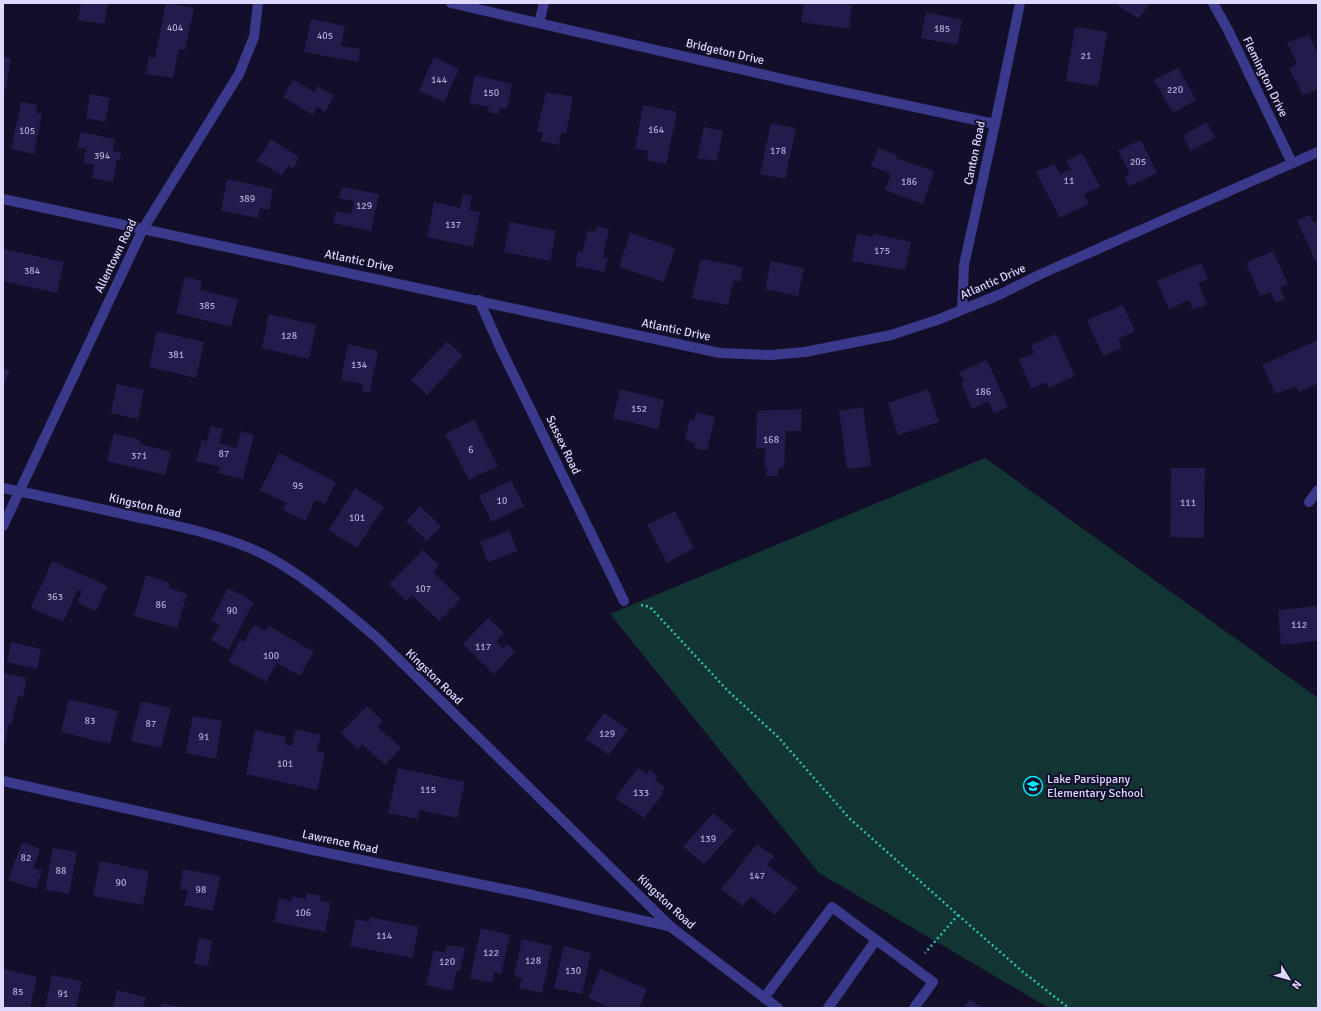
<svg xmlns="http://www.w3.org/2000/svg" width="1321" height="1011" viewBox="0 0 1321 1011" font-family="Signika,sans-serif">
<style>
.green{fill:#123432}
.building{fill:#241b4c}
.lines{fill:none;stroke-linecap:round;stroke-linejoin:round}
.path{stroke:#2bc0b4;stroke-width:2.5;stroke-dasharray:2 3;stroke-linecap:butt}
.service{stroke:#3a398b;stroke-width:10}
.minor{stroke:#3a398b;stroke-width:10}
.tertiary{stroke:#3a398b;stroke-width:10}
.labels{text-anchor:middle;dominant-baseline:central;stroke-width:4;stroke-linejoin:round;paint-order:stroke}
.number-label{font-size:10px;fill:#aea9d2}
.street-label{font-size:12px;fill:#dcd8ff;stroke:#130f2a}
.poi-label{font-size:12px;fill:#dcd8ff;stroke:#130f2a;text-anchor:start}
</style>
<rect width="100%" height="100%" fill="#130f2a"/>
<!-- green -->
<path class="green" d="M985,458l333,240v310h-269l-230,-135 -209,-259z"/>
<!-- building -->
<path class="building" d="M81,3h27l-4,21 -26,-4z
M166,3l28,5 -9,42 -6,-1 -6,29 -27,-4 3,-17 6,1z
M804,3h35l13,2 -3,24 -48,-7z
M1118,3h32l-12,16 -21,-14z
M926,12l36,8 -5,25 -36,-7z
M311,19l34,7 -4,20 19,3 -2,13 -54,-10z
M1075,27l32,5 -9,54 -32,-5z
M1309,35l9,19v35l-15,6 -14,-27 8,-4 -10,-21z
M3,57l8,2 -7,37h-1z
M434,57l25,12 -15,33 -25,-11z
M1178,68l18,32 -23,13 -19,-33z
M475,75l37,9 -5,25 -7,-1 -2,6 -10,-2 1,-5 -20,-4z
M293,79l21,13 3,-6 17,10 -9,16 -8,-5 -4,8 -30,-18z
M546,92l27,5 -7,37 -5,-1 -2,12 -18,-4 2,-9 -6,-1z
M90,94l20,4 -5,24 -19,-4z
M21,102l16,3 -1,8h6l-8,41 -23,-5z
M643,105l34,7 -11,52 -19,-4 2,-9 -14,-2z
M1206,122l10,15 -25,14 -8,-15z
M771,123l25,5 -11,51 -25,-5z
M704,127l19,4 -6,30 -20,-3z
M81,132l34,7 -2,12 8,1 -1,8h-3l-4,22 -21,-4 2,-13 -11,-2 3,-14 -9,-1z
M271,139l28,18 -6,12 -5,-3 -6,9 -25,-14z
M1141,140l16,33 -28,13 -5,-9 6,-3 -12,-24z
M878,148l19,7 -1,3 38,13 -11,33 -38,-14 6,-16 -20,-8z
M1082,153l18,34 -16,7 5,10 -29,14 -24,-46 18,-8 6,10 11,-5 -5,-8z
M227,179l46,10 -4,21 -9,-2 -2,10 -37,-7z
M342,187l37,7 -8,37 -38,-8 3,-12 15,3 3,-13 -15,-3z
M463,194l9,2 -3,14 11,2 -7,35 -46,-10 7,-35 26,6z
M1310,215l4,8 4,-2v39l-3,1 -18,-41z
M510,222l46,9 -6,30 -46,-9z
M597,226l12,3 -6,28 5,1 -4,14 -29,-6 3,-15 5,1 4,-21 9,1z
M630,233l45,15 -11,34 -45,-15z
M857,234l16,3 1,-3 37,8 -6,28 -53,-9z
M3,249l61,13 -7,31 -54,-12z
M1273,251l15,33 -8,4 5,11 -9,4 -6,-11 -10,4 -14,-33z
M701,259l42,8 -3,15 -6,-2 -6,25 -36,-7z
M771,261l33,7 -6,28 -33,-7z
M1201,263l7,16 -10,4 9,21 -14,6 -4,-10 -20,9 -12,-28z
M185,277l17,4 -2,9 38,9 -7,28 -55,-14z
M1123,305l12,26 -17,8 4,9 -19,8 -16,-36z
M269,314l47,11 -7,34 -47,-11z
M157,331l47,11 -8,36 -47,-11z
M1056,334l19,42 -26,12 -3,-6 -15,7 -12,-30 15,-6 -3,-8z
M1318,340v43l-19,9 -3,-6 -20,8 -14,-29z
M447,341l16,15 -36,39 -16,-15z
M348,344l30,7 -8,41 -8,-1 1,-7 -22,-4z
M987,360l21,47 -14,6 -6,-12 -16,8 -11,-26 3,-1 -5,-10z
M3,368l7,3 -7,15z
M117,384l27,6 -6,29 -27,-6z
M620,389l44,11 -6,29 -45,-11z
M928,389l11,33 -41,13 -10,-32z
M863,407l8,59 -24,3 -8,-58z
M802,409l-1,22h-15l-2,36 -5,1 -1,8h-12l1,-9h-3l2,-19 -10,1 1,-38z
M696,412l19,5 -8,34 -13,-3 1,-5 -10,-3 5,-21 4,1z
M474,420l24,46 -29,14 -24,-46z
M211,426l12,3 -4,14 17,5 5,-17 13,4 -11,44 -25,-6 2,-6 -24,-6 6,-21 5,1z
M114,433l27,7 -1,4 31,8 -6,23 -58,-14z
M279,453l57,29 -11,22 -10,-4 -10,21 -22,-11 3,-7 -26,-13z
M1171,468h34l-1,70 -34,-1z
M511,480l13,26 -32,16 -13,-26z
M355,488l29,19 -27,41 -28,-18z
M420,506l21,20 -14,15 -21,-20z
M675,511l19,37 -27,15 -20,-38z
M509,530l8,21 -29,11 -8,-20z
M423,550l16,15 -6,7 28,27 -22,22 -27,-26 -6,6 -17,-17z
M52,561l55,25 -11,25 -19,-8 5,-12 -4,-2 -15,33 -32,-14z
M146,575l24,8 -1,5 18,6 -10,34 -43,-12z
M228,588l26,14 -26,48 -17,-10 9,-15 -9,-4z
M1318,606v35l-37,4 -3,-35z
M488,618l16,15 -8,9 7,7 4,-5 8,7 -21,23 -31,-30z
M254,625l11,6 4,-5 45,26 -14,24 -23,-13 -11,19 -38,-21 12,-21 4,2z
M11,642l30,7 -4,20 -30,-7z
M3,673l24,5 -4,19 -5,-1 -6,27h-3l-4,19 -2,-1z
M69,699l49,12 -8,33 -49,-12z
M141,701l30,7 -10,40 -30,-7z
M367,706l16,15 -5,6 23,21 -16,17 -23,-21 -4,5 -17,-16z
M604,713l24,16 -19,26 -23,-16z
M193,716l29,5 -6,38 -30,-6z
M296,729l25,6 -4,16 8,2 -8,37 -71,-16 9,-44 31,7 -1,7 7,2z
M398,768l67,14 -8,36 -37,-8 -2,9 -30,-6z
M638,768l9,6 3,-4 8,6 -3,4 10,7 -3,5 1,2 -19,24 -29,-20z
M713,813l21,18 -30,33 -21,-17z
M22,842l18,7 -6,19 8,2 -6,19 -28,-9z
M757,844l17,12 -7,9 31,23 -23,27 -24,-18 -8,9 -22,-17z
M53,848l24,4 -8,42 -24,-4z
M100,861l49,10 -6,34 -50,-9z
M183,869l37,7 -7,35 -29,-6 4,-15 -8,-1z
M307,893l14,3 -1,5 11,2 -6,29 -51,-10 5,-24 12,3 1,-5 14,3z
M370,917l49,10 -7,31 -62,-12 6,-27 13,3z
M481,928l29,7 -9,39 -7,-2 -2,11 -22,-5z
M199,938l13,3 -4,25 -14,-2z
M522,939l30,7 -10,47 -23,-5 3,-10 -8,-2z
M447,945l18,3 -5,23 -3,-1 -5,21 -26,-6 8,-35 11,3z
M564,946l27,7 -9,41 -28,-6z
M3,969l34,8 -7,31h-27z
M600,969l47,20 -8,19h-29l-22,-10z
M52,975l30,6 -6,27h-31z
M117,990l29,7 -3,11h-30z
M970,999l13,9h-19z
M162,1003l19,4v1h-20z"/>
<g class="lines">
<!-- path -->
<path class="path" d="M641,605l9,2 77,83 51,47 72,82 108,96 -33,38
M958,915l65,57 46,36"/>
<!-- service -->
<path class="service" d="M764,998l68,-91 101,75 -19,26
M828,1008l48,-68"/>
<!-- minor -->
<path class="minor" d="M451,3l345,79 199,42
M1213,3l15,27 64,133
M539,23l5,-20
M3,199l717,154 51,2 34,-3 86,-17 46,-15 64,-26 40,-20 277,-122
M479,300l21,47 124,254
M962,310l2,-45 31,-141 25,-121
M3,488c44,9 89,19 133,29 41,9 87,18 125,36 42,21 79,54 115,84l295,290 107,81
M1309,502l9,-12
M3,781l310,69 220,45 138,32"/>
<!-- tertiary -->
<path class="tertiary" d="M3,526l140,-297 96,-155 15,-37 4,-34"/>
</g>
<!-- icons -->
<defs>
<symbol id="school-ring" viewBox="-11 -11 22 22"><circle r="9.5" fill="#130f2a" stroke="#04ebff" stroke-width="1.5"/><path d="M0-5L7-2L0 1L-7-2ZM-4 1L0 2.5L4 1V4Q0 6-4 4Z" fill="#04ebff"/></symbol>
</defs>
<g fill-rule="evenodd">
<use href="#school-ring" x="1022" y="775" width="22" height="22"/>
</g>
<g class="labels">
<!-- number labels -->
<g class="number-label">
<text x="175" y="28">404</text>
<text x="942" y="29">185</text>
<text x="325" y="36">405</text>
<text x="1086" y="56">21</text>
<text x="439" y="80">144</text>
<text x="1175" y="90">220</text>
<text x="491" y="93">150</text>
<text x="656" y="130">164</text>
<text x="27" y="131">105</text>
<text x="778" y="151">178</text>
<text x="102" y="156">394</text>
<text x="1138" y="162">205</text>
<text x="1069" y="181">11</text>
<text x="909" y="182">186</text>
<text x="247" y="199">389</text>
<text x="364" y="206">129</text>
<text x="453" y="225">137</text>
<text x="882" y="251">175</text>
<text x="32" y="271">384</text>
<text x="207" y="306">385</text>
<text x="289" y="336">128</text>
<text x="176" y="355">381</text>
<text x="359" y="365">134</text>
<text x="983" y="392">186</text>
<text x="639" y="409">152</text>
<text x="771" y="440">168</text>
<text x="471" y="450">6</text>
<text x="224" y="454">87</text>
<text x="139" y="456">371</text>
<text x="298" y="486">95</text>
<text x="502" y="501">10</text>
<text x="1188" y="503">111</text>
<text x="357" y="518">101</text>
<text x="423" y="589">107</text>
<text x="55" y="597">363</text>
<text x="161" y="605">86</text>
<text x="232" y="611">90</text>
<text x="1299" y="625">112</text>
<text x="483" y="647">117</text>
<text x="271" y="656">100</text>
<text x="90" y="721">83</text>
<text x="151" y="724">87</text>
<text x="607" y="734">129</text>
<text x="204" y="737">91</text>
<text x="285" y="764">101</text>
<text x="428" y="790">115</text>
<text x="641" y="793">133</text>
<text x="708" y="839">139</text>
<text x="26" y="858">82</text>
<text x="61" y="871">88</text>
<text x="757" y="876">147</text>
<text x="121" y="883">90</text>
<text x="201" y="890">98</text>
<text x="303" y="913">106</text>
<text x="384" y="936">114</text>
<text x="491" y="953">122</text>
<text x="533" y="961">128</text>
<text x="447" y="962">120</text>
<text x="573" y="971">130</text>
<text x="18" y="992">85</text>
<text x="63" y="994">91</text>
</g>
<!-- street labels -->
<g class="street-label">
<text transform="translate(725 52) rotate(13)">Bridgeton Drive</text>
<text transform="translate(1265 77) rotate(64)">Flemington Drive</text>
<text transform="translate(975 153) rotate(-78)">Canton Road</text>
<text transform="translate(116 256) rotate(-64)">Allentown Road</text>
<text transform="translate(359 261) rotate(12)">Atlantic Drive</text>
<text transform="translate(993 282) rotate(-24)">Atlantic Drive</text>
<text transform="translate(676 330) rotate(12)">Atlantic Drive</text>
<text transform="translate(563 445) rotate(64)">Sussex Road</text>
<text transform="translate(145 506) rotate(13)">Kingston Road</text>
<text transform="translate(434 677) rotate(44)">Kingston Road</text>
<text transform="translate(340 842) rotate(12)">Lawrence Road</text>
<text transform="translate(666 902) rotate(43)">Kingston Road</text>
</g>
<!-- poi labels -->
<g class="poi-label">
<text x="1047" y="779">Lake Parsippany<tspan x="1047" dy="14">Elementary School</tspan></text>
</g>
</g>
<!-- border -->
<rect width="1321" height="1011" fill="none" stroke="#dcd8ff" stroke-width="8"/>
<!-- north arrow -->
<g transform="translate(1289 979) rotate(127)" stroke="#130f2a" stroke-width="3" paint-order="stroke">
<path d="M0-3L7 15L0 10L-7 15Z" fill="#dcd8ff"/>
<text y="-6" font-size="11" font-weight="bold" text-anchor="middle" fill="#dcd8ff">N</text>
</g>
</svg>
